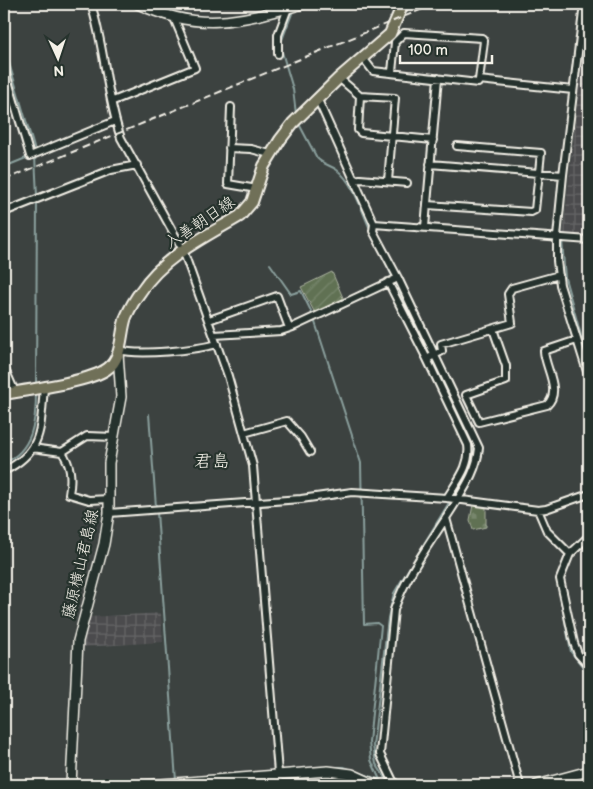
<svg xmlns="http://www.w3.org/2000/svg" width="593" height="789" viewBox="0 0 593 789" font-family="'Balsamiq Sans','Klee One',sans-serif">
<style>
.industrial{fill:url(#industrial-grid)}
.cemetery{fill:url(#cemetery-stones);stroke:#aab19e}
.garden{fill:url(#garden-furrows);stroke:#aab19e}
.lines{fill:none;stroke-linecap:round;stroke-linejoin:round}
.stream{stroke:#8a9f9c;stroke-width:2}
.street-casing{stroke:#f4f1e8;stroke-width:10}
.secondary-casing{stroke:#f4f1e8;stroke-width:12}
.primary-casing{stroke:#f4f1e8;stroke-width:14}
.street{stroke:#26332d;stroke-width:6}
.secondary{stroke:#26332d;stroke-width:9}
.primary{stroke:#706f59;stroke-width:10}
.rail{stroke:#f4f1e8;stroke-width:2;stroke-dasharray:8 4;stroke-linecap:butt}
.labels{text-anchor:middle;dominant-baseline:central;stroke-width:4.5;stroke-linejoin:round;paint-order:stroke}
.street-label{font-size:16px;fill:#f4f1e8;stroke:#26332d}
.neighbourhood-label{font-size:18px;fill:#f4f1e8;stroke:#26332d}
</style>
<defs>
<pattern id="industrial-grid" width="8" height="8" patternUnits="userSpaceOnUse" patternTransform="scale(1.25)"><rect width="8" height="8" fill="#4b4c4d"/><path d="M0 4h8M4 0v8" fill="none" stroke="#666667"/></pattern>
<pattern id="cemetery-stones" width="16" height="16" patternUnits="userSpaceOnUse" patternTransform="scale(1.25)"><rect width="16" height="16" fill="#607153"/><path d="M2 7V4a2 2 0 0 1 4 0v3zM10 15v-3a2 2 0 0 1 4 0v3z" fill="#77866c"/></pattern>
<pattern id="garden-furrows" width="10" height="10" patternUnits="userSpaceOnUse" patternTransform="scale(1.25)"><rect width="10" height="10" fill="#607153"/><path d="M-1 1l2-2M0 10L10 0M9 11l2-2" fill="none" stroke="#77866c"/></pattern>
</defs>
<rect width="100%" height="100%" fill="#3c4240"/>
<filter id="ink" filterUnits="userSpaceOnUse"><feTurbulence type="fractalNoise" baseFrequency=".02" numOctaves="2"/><feDisplacementMap in="SourceGraphic" scale="10" xChannelSelector="R" yChannelSelector="G"/><feConvolveMatrix kernelMatrix="1 2 1 2 8 2 1 2 1" color-interpolation-filters="sRGB"/></filter>
<g filter="url(#ink)">
<!-- industrial -->
<path class="industrial" d="M588,4h1v233l-26,-2z
M161,613l2,29 -80,5 5,-30z"/>
<!-- cemetery -->
<path class="cemetery" d="M473,505l13,2v20l-13,3 -3,-10z"/>
<!-- garden -->
<path class="garden" d="M332,272l12,28 -29,13 -14,-26z"/>
<g class="lines">
<!-- stream -->
<path class="stream" d="M293,11l-11,29v12l11,37 3,25
M4,46l31,105
M299,124l18,34c5,6 13,7 20,12 17,13 25,42 34,61
M35,156l2,40
M4,167l22,-9
M562,240l3,38 24,86
M382,255l11,23
M270,264l21,30 10,-3 11,22 49,150 3,161 13,-1 4,3 -12,116 2,18 9,20 -36,-13h-15
M395,282l35,73
M432,359l27,55 15,38 -3,16 -19,29
M36,386l1,-185
M149,414l7,93
M4,463c29,-13 32,-42 32,-70
M157,512l19,269
M569,550l20,-18
M558,575l8,-21
M558,585l13,67 18,23
M390,785l-14,-21 -3,-18 15,-128 6,-25 56,-92"/>
<defs>
<path id="street" d="M91,4c14,43 15,92 30,134l62,112 45,126 25,90 26,319
M584,4l-21,171 -6,62v24l3,24 29,93
M278,54v-19l10,-27
M363,58l10,13 105,12 1,-3 94,10
M4,67l26,89 85,-35
M392,72l3,-30 9,-9 78,5 2,3 -5,39
M339,78l21,18 35,2 -7,83
M360,96l-2,34 3,3 72,7
M318,100l56,124 -1,7 25,47 81,170c-2,22 -13,38 -24,56 -21,34 -48,68 -61,106l-14,144 15,31
M113,101l82,-33 -21,-50
M231,107l-3,77 29,5
M229,148l22,1 19,5
M430,164l133,11
M354,180l6,-1 47,4
M427,205l104,7 4,-2 6,-57 -84,-7
M4,212l107,-42 26,-5
M374,224l215,16
M425,227l13,-149
M388,282l39,77 15,-8 -1,-7 71,-21 -4,-29 4,-6 47,-13
M209,320l68,-24 12,32
M493,329l13,37v15l-40,14 13,27 68,-17c15,-14 -2,-37 -3,-54l33,-11
M214,335l67,-4 12,-4 105,-49
M119,350c20,6 76,0 98,-6
M427,359l41,86c3,21 -11,36 -21,53
M4,367l11,25
M244,433l43,-12 14,16 9,15
M32,448l30,4 25,-16 27,1
M62,452c9,13 10,26 7,42l20,6 20,-1
M4,471c40,-20 36,-43 40,-83
M538,510l9,21 23,23
M109,513l192,-14 51,-7 95,6 91,12 8,-1 43,-15
M446,518l74,267
M589,536l-19,18 -10,25 14,64 4,11 11,12"/>
<path id="secondary" d="M138,4c62,29 102,17 165,0
M71,785l7,-144 26,-97 5,-31v-50l12,-66 -3,-44
M149,785l179,-14 24,3 24,11
M537,785l52,-14"/>
<path id="primary" d="M4,394c23,-4 85,-12 103,-25 16,-11 13,-35 19,-52 4,-9 9,-18 15,-26 23,-35 64,-54 99,-75l12,-14 12,-36 16,-26 13,-17 46,-45 51,-44 13,-30"/>
</defs>
<!-- street casing -->
<use href="#street" class="street-casing"/>
<!-- secondary casing -->
<use href="#secondary" class="secondary-casing"/>
<!-- primary casing -->
<use href="#primary" class="primary-casing"/>
<!-- street -->
<use href="#street" class="street"/>
<!-- secondary -->
<use href="#secondary" class="secondary"/>
<!-- primary -->
<use href="#primary" class="primary"/>
<!-- rail -->
<path class="rail" d="M4,180l431,-176"/>
</g>
</g>
<g class="labels">
<!-- street labels -->
<g class="street-label">
<text transform="translate(200 223) rotate(-34)">入善朝日線</text>
<text transform="translate(81 564) rotate(-77)">藤原横山君島線</text>
</g>
<!-- neighbourhood labels -->
<g class="neighbourhood-label">
<text x="212" y="461">君島</text>
</g>
</g>
<!-- margin -->
<rect width="593" height="789" fill="none" stroke="#26332d" stroke-width="20"/>
<rect x="10" y="10" width="573" height="769" fill="none" stroke="#f4f1e8" stroke-width="2" filter="url(#ink)"/>
<!-- north arrow -->
<g transform="translate(58 58) rotate(177)" stroke="#26332d" stroke-width="4" paint-order="stroke">
<path d="M0-4L9 19L0 12L-9 19Z" fill="#f4f1e8"/>
<text y="-8" font-size="14" font-weight="bold" text-anchor="middle" fill="#f4f1e8">N</text>
</g>
<!-- scale -->
<path d="M400 55v8h92v-8" fill="none" stroke="#f4f1e8" stroke-width="2.5"/>
<text x="408" y="55" font-size="15" fill="#f4f1e8" stroke="#26332d" stroke-width="4" paint-order="stroke">100 m</text>
</svg>
